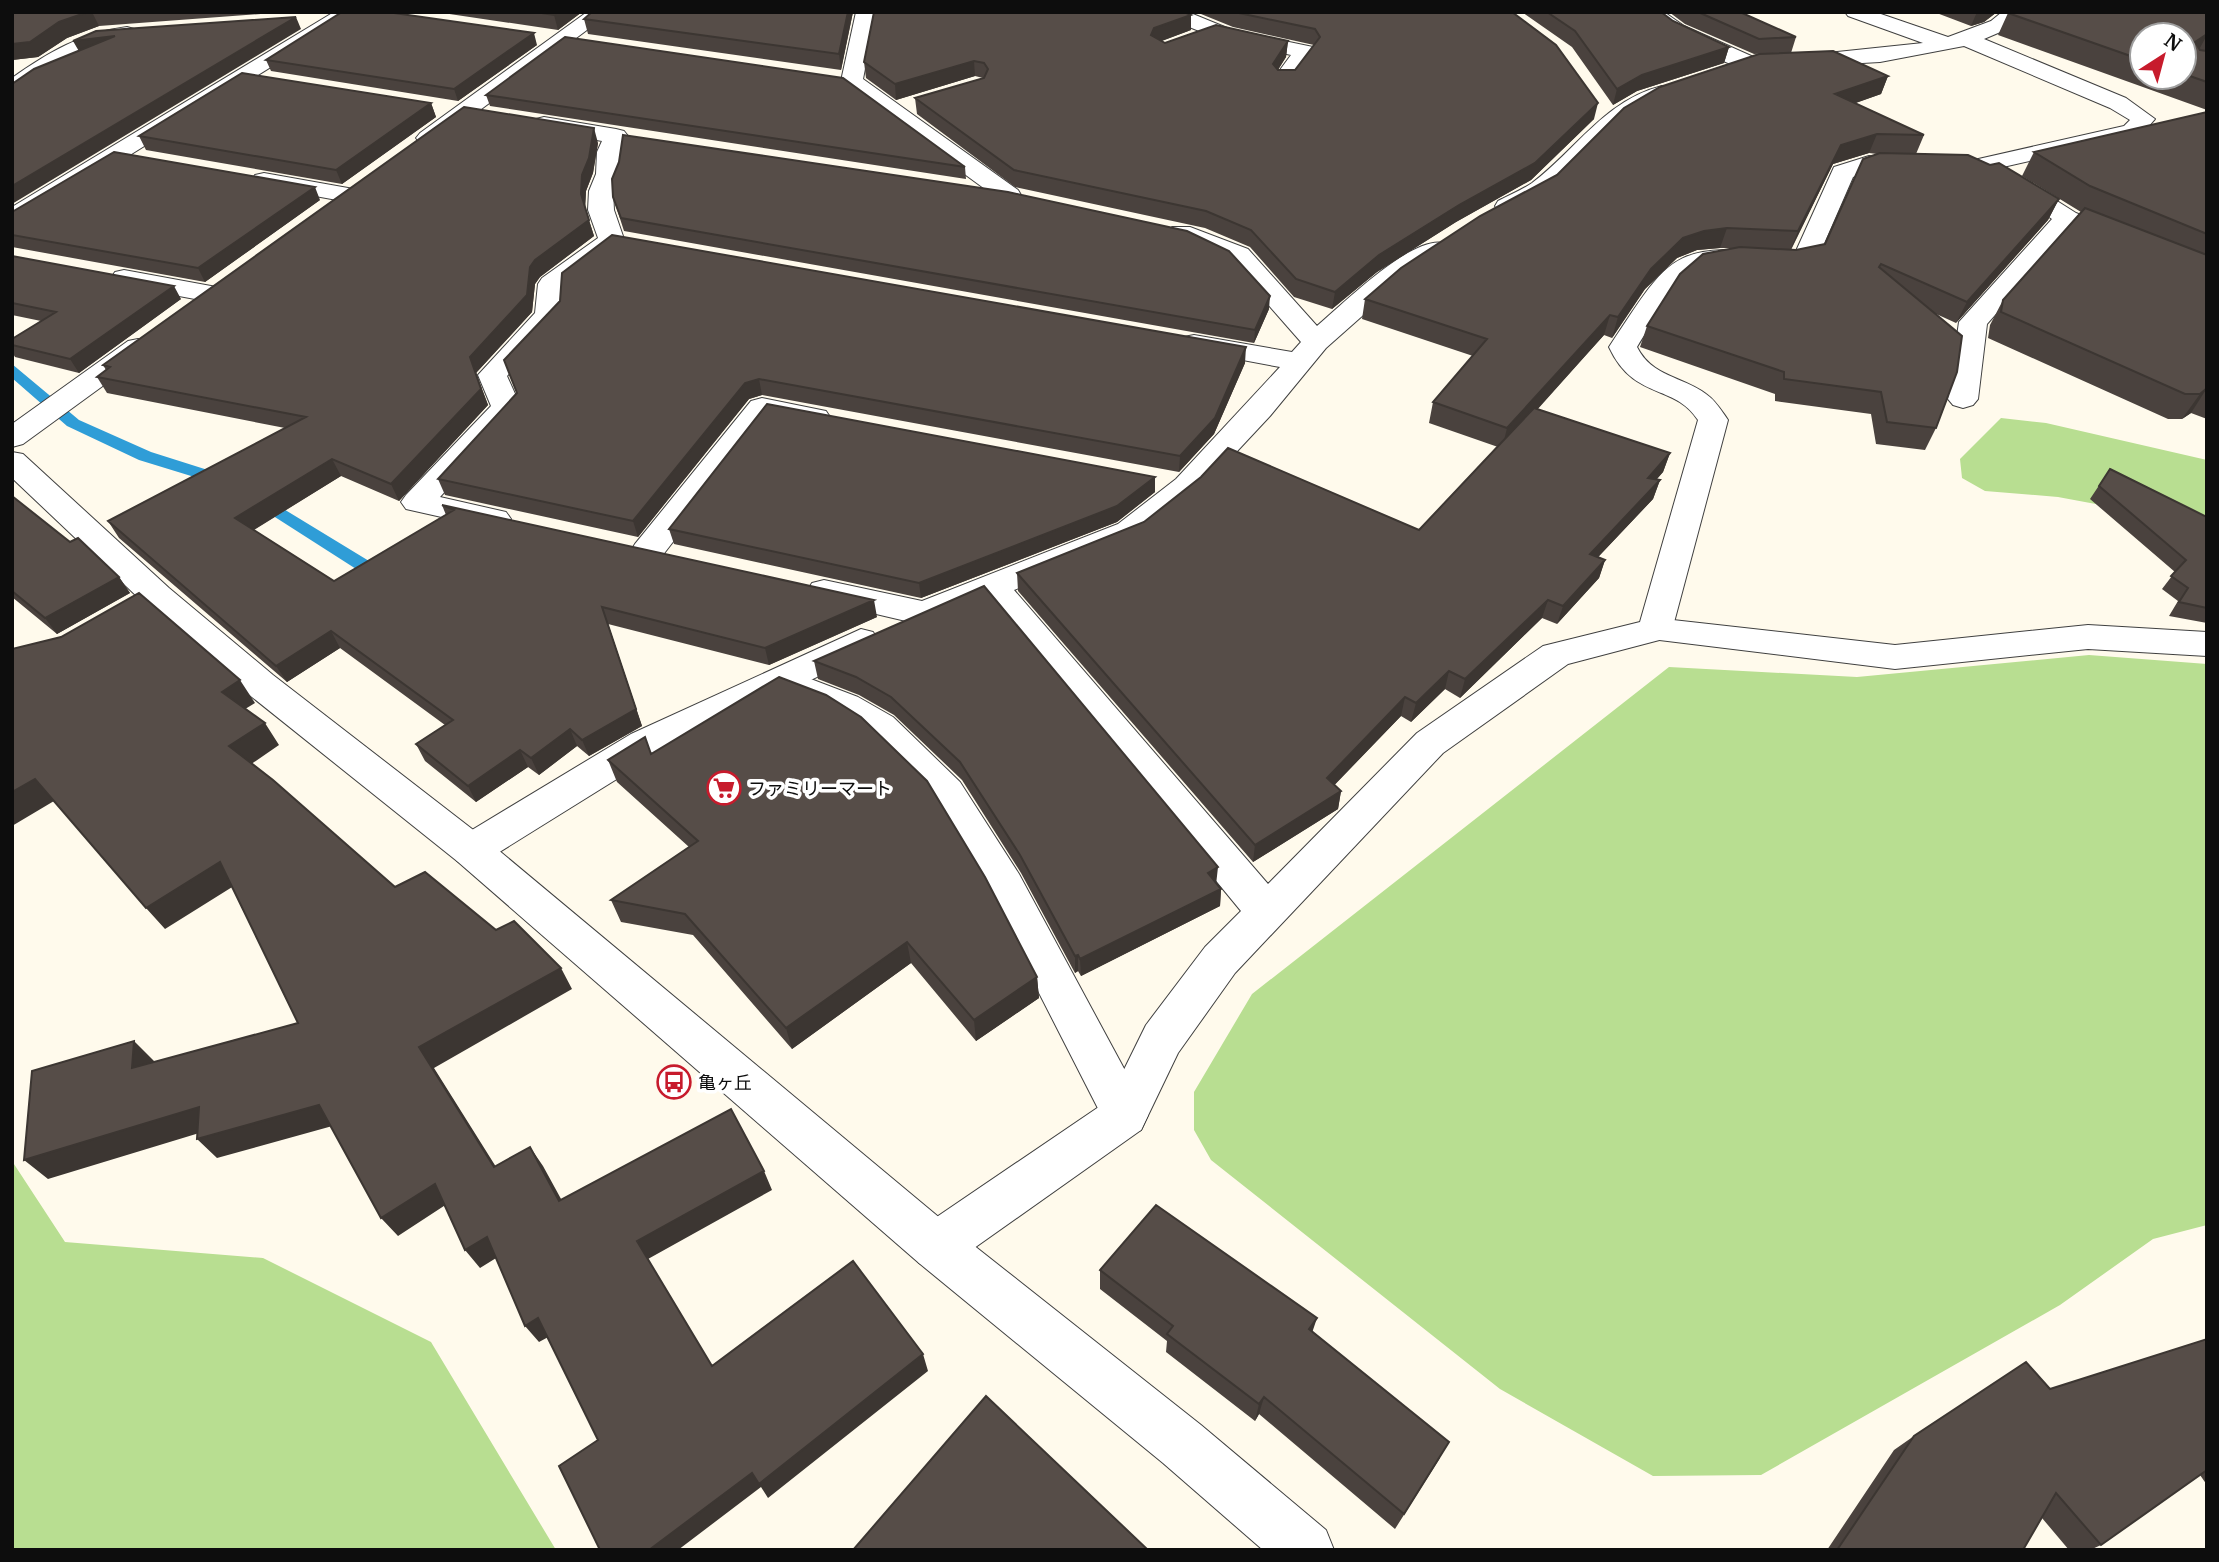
<svg xmlns="http://www.w3.org/2000/svg" width="2219" height="1562" viewBox="0 0 2219 1562" font-family="Merriweather,'Noto Sans JP',serif">
<style>
.forest{fill:#b8de91}
.lines{fill:none;stroke-linecap:round;stroke-linejoin:round}
.stream{fill:#2f9dd7;fill-rule:evenodd}
.service-casing{stroke:#404040;stroke-width:2}
.minor-casing{stroke:#404040;stroke-width:2}
.tertiary-casing{stroke:#404040;stroke-width:2}
.service{fill:#fff;fill-rule:evenodd}
.minor{fill:#fff;fill-rule:evenodd}
.tertiary{fill:#fff;fill-rule:evenodd}
.wall{fill:#4a423e;fill-rule:evenodd}
.shaded-wall{fill:#3c3632}
.building{fill:#564d48;stroke:#3c3632;stroke-width:2}
.labels{text-anchor:middle;dominant-baseline:central;stroke-width:7;stroke-linejoin:round;paint-order:stroke}
.poi-label{font-size:18px;fill:#0d0d0d;stroke:#fff;text-anchor:start}
</style>
<rect width="100%" height="100%" fill="#fffaec"/>
<!-- forest -->
<path class="forest" d="M2001,418l45,5 161,37v69l-20,-8 -129,-24 -73,-6 -23,-13 -2,-19z
M2089,655l118,9v561l-54,14 -93,66 -299,170 -108,1 -153,-87 -289,-229 -17,-30v-38l58,-98 417,-327 188,10z
M12,1161l53,81 198,16 168,84 125,208h-544z"/>
<g class="lines">
<!-- stream -->
<path class="stream" d="M12,364l67,56 72,32 82,26 3,4 -9,5 -88,-27 -72,-34 -55,-48z
M259,494l133,81 2,4 -2,4h-14l-125,-80 -3,-4z"/>
<defs>
<path id="service" d="M1655,618l240,27 193,-20 119,7v24l-119,-7 -193,20 -252,-31 -5,-8 5,-8z
M795,673l63,24 35,20 67,65 59,92 122,226 7,15 -7,15 -16,6 -16,-6 -119,-233 -58,-95 -65,-65 -35,-22 -50,-20 -5,-9 5,-9z"/>
<path id="minor" d="M334,12h25l-338,211 -9,3v-19z
M587,12h24l-175,131h-16l-4,-5 4,-5z
M856,12h20l-13,67 155,111 3,5 -3,5h-18l-156,-114 -3,-5z
M1159,12h29l44,18 81,17 3,5 -23,31h-16l-3,-5 17,-23 -72,-16 -57,-23z
M1640,12h24l20,14 74,33 3,5 -3,5c-20,5 -105,-40 -118,-57z
M1845,12h30l73,25 43,-16 11,-9h23l-20,18 -21,9 142,59 29,21 -15,17 -137,31 73,46 131,53v18l-136,-55 -84,95 -9,75 -5,6 -10,3 -10,-3 -5,-6 11,-77 93,-103 -82,-54 4,-5 150,-34 6,-6 -20,-12 -146,-62 -84,16 -89,5 -3,-5 3,-5 8,-1 124,-13 -75,-27z
M127,27l7,2 3,4 -3,4 -48,12 -74,47v-18c37,-26 69,-45 115,-51z
M1662,86l11,7c-7,10 -38,21 -50,30 -30,24 -83,99 -125,88l-3,-5 3,-5c11,-6 24,-11 34,-18 44,-33 73,-83 130,-97z
M544,117l72,12 8,2 4,5 -7,16 -1,22 -7,17 1,19 10,29 -60,48 -1,28 -56,61 14,31 -81,90 66,15 5,7 -5,7 -11,3 -89,-20 -5,-7 5,-7 85,-89 -13,-31 57,-62 3,-29 4,-6 56,-40 -10,-28 1,-19 7,-17 1,-22 5,-11 -66,-12 -4,-5 4,-5z
M1869,156l50,4 4,5 -4,5c-23,6 -42,-2 -66,7l-37,85c-20,9 -35,6 -57,4 -80,-8 -84,21 -122,81 15,30 45,29 69,47 10,7 15,16 22,26l-56,210 -5,8 -99,26 -125,89 -208,220 -57,80 -37,77 -188,133 -17,7 -17,-7 -8,-17 8,-17 190,-129 37,-75 59,-78 36,-36 -255,-310 -63,24 -111,-26 -5,-8 5,-8 12,-3 98,21 196,-77 58,-45 104,-112 -96,-18 -4,-6 4,-6 10,-2 98,17 9,-10 -71,-81 -58,-24 -4,-5 4,-5h18l58,22 69,77c25,-21 94,-90 126,-83l4,6 -4,6 -47,31 -70,62 -56,68 -72,77 -56,45 -128,52 254,294 149,-151 126,-87 97,-24 58,-202c-24,-37 -64,-19 -89,-73 63,-95 62,-105 182,-93l5,-3 38,-84z
M264,173l84,15 9,2 3,5 -3,5 -9,2 -93,-17 -3,-5 3,-5z
M124,270l87,16 10,2 4,6 -4,6 -10,2 -96,-18 -4,-6 4,-6z
M138,339l10,2 4,6 -4,6 -125,91 -11,3v-23l116,-83z
M762,398l64,13 4,6 -4,6 -11,3 -46,-9 -110,143 -12,3 -12,-3 -5,-8 5,-8 116,-143z
M861,629l12,3 6,9 -6,9 -216,104 -172,107 -14,5 -14,-5 -6,-11 6,-11 174,-105z"/>
<path id="tertiary" d="M12,452l11,2 146,134 104,87 212,164 468,390 248,196 125,105 8,20h-71l-100,-87 -244,-200 -462,-402 -210,-168 -102,-89 -133,-126z"/>
</defs>
<!-- service casing -->
<use href="#service" class="service-casing"/>
<!-- minor casing -->
<use href="#minor" class="minor-casing"/>
<!-- tertiary casing -->
<use href="#tertiary" class="tertiary-casing"/>
<!-- service -->
<use href="#service" class="service"/>
<!-- minor -->
<use href="#minor" class="minor"/>
<!-- tertiary -->
<use href="#tertiary" class="tertiary"/>
</g>
<!-- wall -->
<path class="wall" d="M12,12h276l-189,14 -32,12 -29,19 -26,3z
M436,12h146l-24,18z
M853,12l-12,58 -253,-36 -4,-15z
M1196,12h316l82,107 -63,61 -75,42 -79,50 -45,37 -38,-12 -44,-50 -45,-19 -190,-41 -98,-73 -2,-16 68,-20 -8,-2 -79,24 -30,-22 -2,-16 327,-32 -30,11 4,2 123,-2 -2,16 -8,13h17l19,-25 -81,-18z
M1522,12h139l12,9 56,26 -5,16 -87,28 -24,14 -41,-58z
M1669,12h71l56,25 -5,16 97,23 -7,18 -26,9 69,32 -8,19 143,45 -11,21 -92,103 -22,-10 2,115 -11,22 -49,-6 -5,-30 -96,-13v-7l-135,-47 7,-21 85,-78h-12l-23,2 -20,8 -32,31 -33,49 -8,-3 -67,74 133,44 -7,19 -7,8h4l-7,19 -55,58 7,3 -6,18 -42,46 -15,-6 -82,80 -15,-9 -34,33 -10,-6 -67,69 7,6 -3,18 -85,53 -235,-271 -1,-18 402,-43 79,-83 -69,-24 4,-21 40,-46 -111,-37 3,-20 192,-124 218,-122 -21,1 -69,-30zM1869,153l8,1 -52,90 -29,6h-5l42,-86z
M1934,12h63l-13,10 -13,4z
M2207,12v98l-209,-75 10,-22zM2142,35h42v42h-42z
M537,45l-79,56 -187,-30 -5,-11z
M486,95l479,72 1,12 -476,-73z
M431,103l5,14 -94,67 -196,-34 -7,-14z
M2207,112v307l-16,-6 -9,6h-14l-180,-81 2,-13 13,-25 78,-88 -59,-36 12,-24z
M598,143l-5,30 -7,18 -1,17 9,28 -54,41 -5,7 -3,28 -56,61 12,32 -89,96 -58,-25 -87,54 80,51 112,-66 -4,-10 435,112 -108,48 -161,-41 34,102 -53,30 -12,-10 -38,29 -11,-8 -52,35 -51,-41 -9,-17 29,-19 -105,-77 -53,34 -168,-144 -11,-17 177,-93 -178,-35 -10,-16 9,-7 -3,-5z
M613,197l656,112 -15,34 -630,-112z
M320,200l-115,82 -193,-35v-35z
M12,256l169,43 -102,74 -64,-16 -3,-5v-13l29,-18 -29,-6z
M504,360l741,3 -31,71 -35,38 -417,-77 -13,4 -111,138 -193,-42 -7,-16 79,-86z
M2110,469l97,48v106l-38,-7 9,-15 -16,-12 13,-17 -85,-73z
M1155,492l-38,30 -196,76 -247,-54 -5,-15z
M12,496l58,46 49,35 11,16 -73,41 -45,-37z
M984,586l237,303 -1,17 -139,70 -3,-5 -3,2 -54,-100 -59,-93 -68,-65 -35,-20 -41,-16 -4,-18z
M651,754l386,223 2,21 -63,43 -65,-78 -119,86 -99,-114 -72,-13 -10,-22 78,-53 -72,-65 -9,-22z
M1100,1270l212,62 128,126 -45,71 -136,-115 -4,7 -89,-69 1,-11 -67,-52z
M2207,1339v146l-7,-10 -99,70 -11,5h-21l-27,-32 -19,32h-196l67,-100 20,-14 136,-47z"/>
<!-- shaded-wall -->
<path class="shaded-wall" d="M88,12h4l7,14 -32,12 -29,19 -26,3v-16l47,-22z
M558,12h24l-24,18 -4,-15z
M848,12h5l-12,58 -2,-16z
M1977,12h20l-13,10 -13,4z
M1191,15v15l-37,14 -3,-9 3,-7z
M296,17l5,12 -289,175v-18z
M534,33l3,12 -79,56 -4,-12z
M2207,35l-12,22v-15z
M115,36l-35,17 -7,-12z
M1288,41l-2,16 -14,22 1,-15z
M1729,47l-5,16 -87,28 -24,14 4,-16 25,-14z
M974,61l1,15 -79,24 -1,-16z
M1888,76l-7,18 -53,19 7,-19z
M431,103l5,14 -94,67 -6,-14z
M1598,103l-4,16 -63,61 -75,42 -79,50 -45,37 3,-17 44,-37z
M594,128l4,15 -5,30 -7,18 -1,19 -4,-16 1,-19z
M1877,134l-8,19 -36,11 -43,87 8,-20 43,-86z
M315,187l5,13 -115,82 -7,-14z
M2059,199l-11,21 -92,103 11,-21z
M589,220l5,16 -54,41 -5,7 -3,28 -56,61 12,32 -89,96 -8,-17 79,-127 65,-97z
M1727,228l-7,20 -23,2 -20,8 -32,31 -33,49 6,-21 33,-48 32,-31 21,-7z
M174,286l7,13 -102,74 -9,-14z
M1270,296l-1,13 -15,34 1,-13z
M1610,315l-6,20 -102,114 5,-21z
M1246,347l-1,16 -31,71 -35,38 1,-16z
M759,379l3,16 -13,4 -111,138 -5,-16 112,-138z
M2207,388l-16,25 -9,6 18,-25z
M1670,453l-7,19 -21,24 6,-18z
M332,459l9,17 -96,59 -10,-17z
M1155,477v15l-38,30 -196,76 -2,-15z
M1660,480l-7,19 -69,73 6,-18z
M1605,560l-6,18 -42,46 6,-18z
M119,577l11,16 -73,41 -12,-16z
M874,600l3,17 -108,48 -4,-17z
M1548,600l-6,18 -82,80 5,-19z
M608,624l34,102 -53,30 -7,-16z
M331,631l9,17 -53,34 -11,-16z
M1449,671l-4,18 -34,33 5,-19z
M240,680l15,23 -18,11 -15,-22z
M1405,697l-4,19 -77,80 3,-18z
M265,723l14,22 -35,24 -15,-23z
M570,729l7,17 -38,29 -8,-17z
M520,750l8,17 -52,35 -8,-16z
M35,779l19,22 -42,25v-34z
M1341,791l-3,18 -85,53 2,-17z
M220,862l17,22 -72,45 -19,-21z
M1218,867l-2,18 -8,-12z
M1221,889l-1,17 -139,70 -1,-17z
M907,942l4,21 -119,86 -6,-21z
M1078,955v16l-3,2v-17z
M561,968l11,21 -138,79 74,118 -14,-19 -75,-120z
M1037,977l2,21 -63,43 -2,-21z
M134,1041l20,20 -1,27 -21,-20z
M319,1105l17,20 -119,33 -20,-19z
M199,1107l20,20 -171,52 -24,-19z
M530,1147l13,19 29,53 -13,-18z
M764,1171l8,19 -124,69 -11,-18z
M435,1184l15,18 -52,34 -17,-18z
M487,1237l14,18 -21,13 -15,-18z
M538,1318l14,17 -13,7 -14,-16z
M1317,1318l-6,18 -2,-7z
M923,1354l5,17 -160,127 -7,-11 -83,63h-29l103,-77z
M1264,1397l-5,17 -4,7 4,-17z"/>
<!-- building -->
<path class="building" d="M12,12h76l-29,10 -29,20 -18,2z
M342,12h45l147,21 -80,56 -188,-29z
M535,12h23l-4,3z
M592,12h256l-9,42 -255,-35z
M874,12h310l7,3 -37,13 -3,7 14,8 51,-18 72,16 -15,23 5,6h17l25,-33 -5,-8 -81,-17h278l44,33 42,58 -63,60 -76,42 -80,50 -44,37 -39,-13 -45,-49 -45,-19 -192,-41 -99,-72 69,-20 4,-9 -4,-6 -10,-2 -79,23 -31,-22z
M1547,12h114l12,9 56,26 -87,28 -25,14 -42,-58z
M1698,12h42l56,25 -37,2z
M2009,12h198v22l-12,8 5,8 7,1v31l-23,-8v-39h-42v25l-134,-47z
M296,17l-284,169v-102l22,-15 81,-33 -42,5 23,-10z
M565,37l278,41 122,89 -479,-72z
M1833,51l55,25 -53,18 89,41 -47,-1 -36,11 -43,86 -71,-3 -23,3 -21,7 -32,31 -33,48 -8,-2 -103,113 -74,-26 54,-63 -122,-40 36,-31 79,-52 77,-41 67,-67 36,-21 99,-33z
M242,73l189,30 -95,67 -197,-34z
M464,107l130,21 -5,30 -7,17 -1,19 8,26 -54,40 -5,7 -3,28 -57,62 11,32 -90,95 -59,-25 -97,59 99,63 120,-71 -12,-5 432,95 -109,48 -163,-41 34,102 -54,31 -12,-11 -39,29 -11,-8 -52,36 -52,-42 37,-24 -122,-89 -55,35 -168,-145 198,-104 -209,-40 13,-10 -7,-2z
M2207,112v122l-117,-48 -56,-34z
M623,135l385,57 179,39 42,20 41,45 -15,34 -634,-112 -8,-21 -1,-18 7,-17z
M114,152l201,35 -117,81 -186,-33v-23z
M1880,153l88,2 22,10 9,-2 60,36 -92,103 -86,-38 -2,3 83,69 -5,36 -21,56 -49,-6 -6,-30 -97,-13v-7l-137,-46 33,-52 23,-20 37,-7 56,3 29,-6 38,-85z
M2085,208l122,47v133l-7,6h-15l-184,-82 2,-12z
M612,235l634,112 -31,71 -35,38 -421,-77 -14,4 -112,138 -195,-42 79,-86 -13,-33 56,-59 2,-28z
M12,256l162,30 -104,73 -58,-14v-6l44,-27 -44,-9z
M767,404l388,73 -38,29 -198,77 -250,-54z
M1534,408l136,45 -22,25 12,2 -70,74 15,6 -42,46 -15,-6 -83,79 -16,-8 -33,32 -11,-6 -78,81 14,13 -86,54 -238,-272 127,-51 57,-45 27,-29 191,82z
M2110,469l97,48v91l-28,-6 9,-14 -17,-12 15,-16 -87,-74z
M12,496l58,46 8,-4 41,39 -74,41 -33,-27z
M984,586l234,281 -10,6 13,16 -141,70 -2,-4 -3,1 -55,-101 -60,-93 -69,-65 -35,-20 -42,-16z
M139,593l101,87 -18,12 43,31 -36,23 44,34 122,107 30,-15 71,58 18,-9 47,47 -142,79 75,120 36,-20 29,54 172,-92 33,62 -127,70 75,125 141,-105 70,93 -164,130 -7,-11 -103,77h-49l-41,-84 39,-26 -60,-122 -13,8 -38,-89 -22,13 -30,-66 -54,34 -62,-113 -122,34 2,-32 -175,53 8,-89 102,-30 -2,27 166,-45 -78,-161 -74,46 -111,-129 -23,13v-143l49,-12z
M779,677l47,18 35,22 66,64 58,96 52,100 -63,43 -67,-78 -121,86 -101,-114 -74,-14 87,-59 -90,-81 37,-23 6,17z
M1156,1205l161,113 -8,11 140,113 -45,72 -140,-117 -5,7 -92,-70 6,-8 -73,-56z
M2207,1339v131l-106,75 -45,-52 -33,57h-186l77,-114 112,-74 24,27z
M986,1396l162,154h-295z"/>
<!-- icons -->
<defs>
<symbol id="supermarket-ring" viewBox="-11 -11 22 22"><circle r="9.5" fill="#fff" stroke="#c71b2c" stroke-width="1.5"/><path d="M-6-5.5h2.5l.6 2H6L4.5 2H-2.5L-4.4-4H-6ZM-1.5 3.2a1.3 1.3 0 1 0 .1 0ZM3 3.2a1.3 1.3 0 1 0 .1 0Z" fill="#c71b2c"/></symbol>
<symbol id="bus-ring" viewBox="-11 -11 22 22"><circle r="9.5" fill="#fff" stroke="#c71b2c" stroke-width="1.5"/><path d="M-5-6H5V4H4V6H2V4H-2V6H-4V4H-5ZM-3.5-4V0h7V-4ZM-3.5 1.2v1.5H-2V1.2ZM2 1.2v1.5H3.5V1.2Z" fill="#c71b2c"/></symbol>
</defs>
<g fill-rule="evenodd">
<use href="#supermarket-ring" x="705" y="769" width="38" height="38"/>
<use href="#bus-ring" x="655" y="1063" width="38" height="38"/>
</g>
<g class="labels">
<!-- poi labels -->
<g class="poi-label">
<text x="748" y="788">ファミリーマート</text>
<text x="698" y="1082">亀ヶ丘</text>
</g>
</g>
<!-- border -->
<rect width="2219" height="1562" fill="none" stroke="#0d0d0d" stroke-width="28"/>
<!-- north arrow -->
<g transform="translate(2163 56) rotate(36)"><circle r="33" fill="#ffffff" stroke="#9e9e9e" stroke-width="2"/>
<path d="M0-5L12 26L0 18L-12 26Z" fill="#c71b2c"/>
<text y="-10" font-size="19" font-weight="bold" text-anchor="middle" fill="#0d0d0d">N</text>
</g>
</svg>
